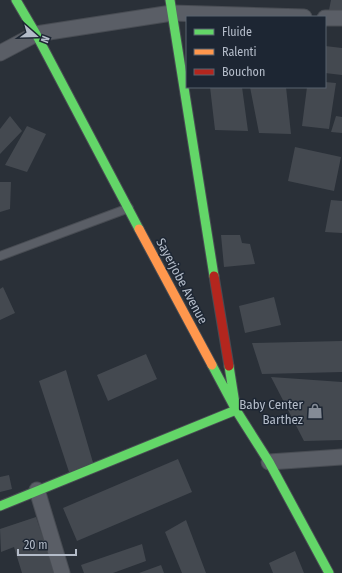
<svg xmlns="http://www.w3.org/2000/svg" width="342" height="573" viewBox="0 0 342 573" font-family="'Fira Sans Condensed',sans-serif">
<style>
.building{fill:#444950}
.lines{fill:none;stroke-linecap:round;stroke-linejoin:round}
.lane-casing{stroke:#484c53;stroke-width:10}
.street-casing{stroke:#484c53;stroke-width:17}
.fast-casing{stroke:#484c53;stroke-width:11}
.slow-casing{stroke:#484c53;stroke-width:11}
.jam-casing{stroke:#484c53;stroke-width:11}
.lane{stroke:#5a5e66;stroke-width:8}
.street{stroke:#5a5e66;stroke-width:15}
.fast{stroke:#63d668;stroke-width:9}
.slow{stroke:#ff974d;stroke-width:9}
.jam{stroke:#b3261e;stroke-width:9}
.labels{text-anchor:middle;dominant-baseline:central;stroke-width:3;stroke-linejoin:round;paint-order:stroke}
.street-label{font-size:13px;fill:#b4bcc9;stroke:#1d2633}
.poi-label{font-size:13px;fill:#b4bcc9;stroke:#1d2633;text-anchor:end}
</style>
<rect width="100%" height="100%" fill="#2a3038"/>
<!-- building -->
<path class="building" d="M331,0h11v11l-13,-1z
M325,46l17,2v27l-17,-2z
M325,82l11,1 -7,46 -27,-3 5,-39h18z
M210,87h32l6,44 -33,-1z
M250,87h36l5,47 -32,-1z
M10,116l12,15 -22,23v-25z
M336,116l6,1v16l-11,-1z
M27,126l19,8 -19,38 -22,-7z
M295,147l46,10 -7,34 -46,-10z
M0,182h11l-1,27 -10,3z
M331,200l11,1v32l-17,-1z
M221,235h19l2,8 8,1 5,20 -31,3z
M3,287l12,26 -15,7v-31z
M274,297l7,28 -36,8 -6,-27z
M342,341v31l-80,2 -10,-31z
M146,354l11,25 -49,22 -11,-26z
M66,370l28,96 -24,9 -31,-94z
M271,377l71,5v58l-38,1z
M178,459l14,33 -115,49 -14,-33z
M9,475l3,14 -12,3v-15z
M36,517l19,56h-33l-8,-26 -13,5 -1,-23z
M186,520l20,53h-24l-17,-41z
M142,544l4,17 -33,12h-29l-3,-8z
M295,551l9,22h-31l-4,-10z
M161,565l3,8h-25z"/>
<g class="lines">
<defs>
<path id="lane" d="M0,256l129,-48"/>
<path id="street" d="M325,18h17
M0,53l36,-19 136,-21 132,4
M269,462l73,-5
M37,490l25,83"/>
<path id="fast" d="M16,0l20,34 103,195
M170,0l44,276
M212,365l24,45 33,52 60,111
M0,506l236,-96 -7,-44"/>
<path id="slow" d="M139,229l73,136"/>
<path id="jam" d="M214,276l15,90"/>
</defs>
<!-- lane casing -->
<use href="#lane" class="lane-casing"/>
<!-- street casing -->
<use href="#street" class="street-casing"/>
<!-- fast casing -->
<use href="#fast" class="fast-casing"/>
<!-- slow casing -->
<use href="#slow" class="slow-casing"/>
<!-- jam casing -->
<use href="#jam" class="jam-casing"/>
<!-- lane -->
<use href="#lane" class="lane"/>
<!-- street -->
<use href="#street" class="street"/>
<!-- fast -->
<use href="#fast" class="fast"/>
<!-- slow -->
<use href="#slow" class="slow"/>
<!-- jam -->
<use href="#jam" class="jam"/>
</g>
<!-- icons -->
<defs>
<symbol id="shop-bare" viewBox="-9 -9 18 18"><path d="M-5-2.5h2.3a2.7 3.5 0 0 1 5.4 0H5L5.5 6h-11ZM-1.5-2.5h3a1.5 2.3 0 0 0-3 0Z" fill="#848b96" stroke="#1d2633" stroke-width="2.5" paint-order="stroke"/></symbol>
</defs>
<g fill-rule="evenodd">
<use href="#shop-bare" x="304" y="400" width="22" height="22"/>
</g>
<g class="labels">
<!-- street labels -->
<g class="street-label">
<text transform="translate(182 281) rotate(62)">Sayerjobe Avenue</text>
</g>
<!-- poi labels -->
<g class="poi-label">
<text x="303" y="404">Baby Center<tspan x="303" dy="15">Barthez</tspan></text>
</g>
</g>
<!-- legend -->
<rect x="186" y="16" width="140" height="72" fill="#1d2633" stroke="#59626f"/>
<rect x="194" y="29" width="20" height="6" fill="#63d668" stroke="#59626f"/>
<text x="222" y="36" font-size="12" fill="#b4bcc9">Fluide</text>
<rect x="194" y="49" width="20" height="6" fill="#ff974d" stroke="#59626f"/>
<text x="222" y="56" font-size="12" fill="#b4bcc9">Ralenti</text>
<rect x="194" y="69" width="20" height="6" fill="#b3261e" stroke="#59626f"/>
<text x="222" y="76" font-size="12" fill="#b4bcc9">Bouchon</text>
<!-- north arrow -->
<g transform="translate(36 36) rotate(110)" stroke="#1d2633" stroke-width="3" paint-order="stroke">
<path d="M0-3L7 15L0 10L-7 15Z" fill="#b4bcc9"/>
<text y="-6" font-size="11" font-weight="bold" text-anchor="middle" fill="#b4bcc9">N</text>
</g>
<!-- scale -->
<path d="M18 549v6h58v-6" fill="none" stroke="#b4bcc9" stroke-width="2"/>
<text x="24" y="549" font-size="12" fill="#b4bcc9" stroke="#1d2633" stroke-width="3" paint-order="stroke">20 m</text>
</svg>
